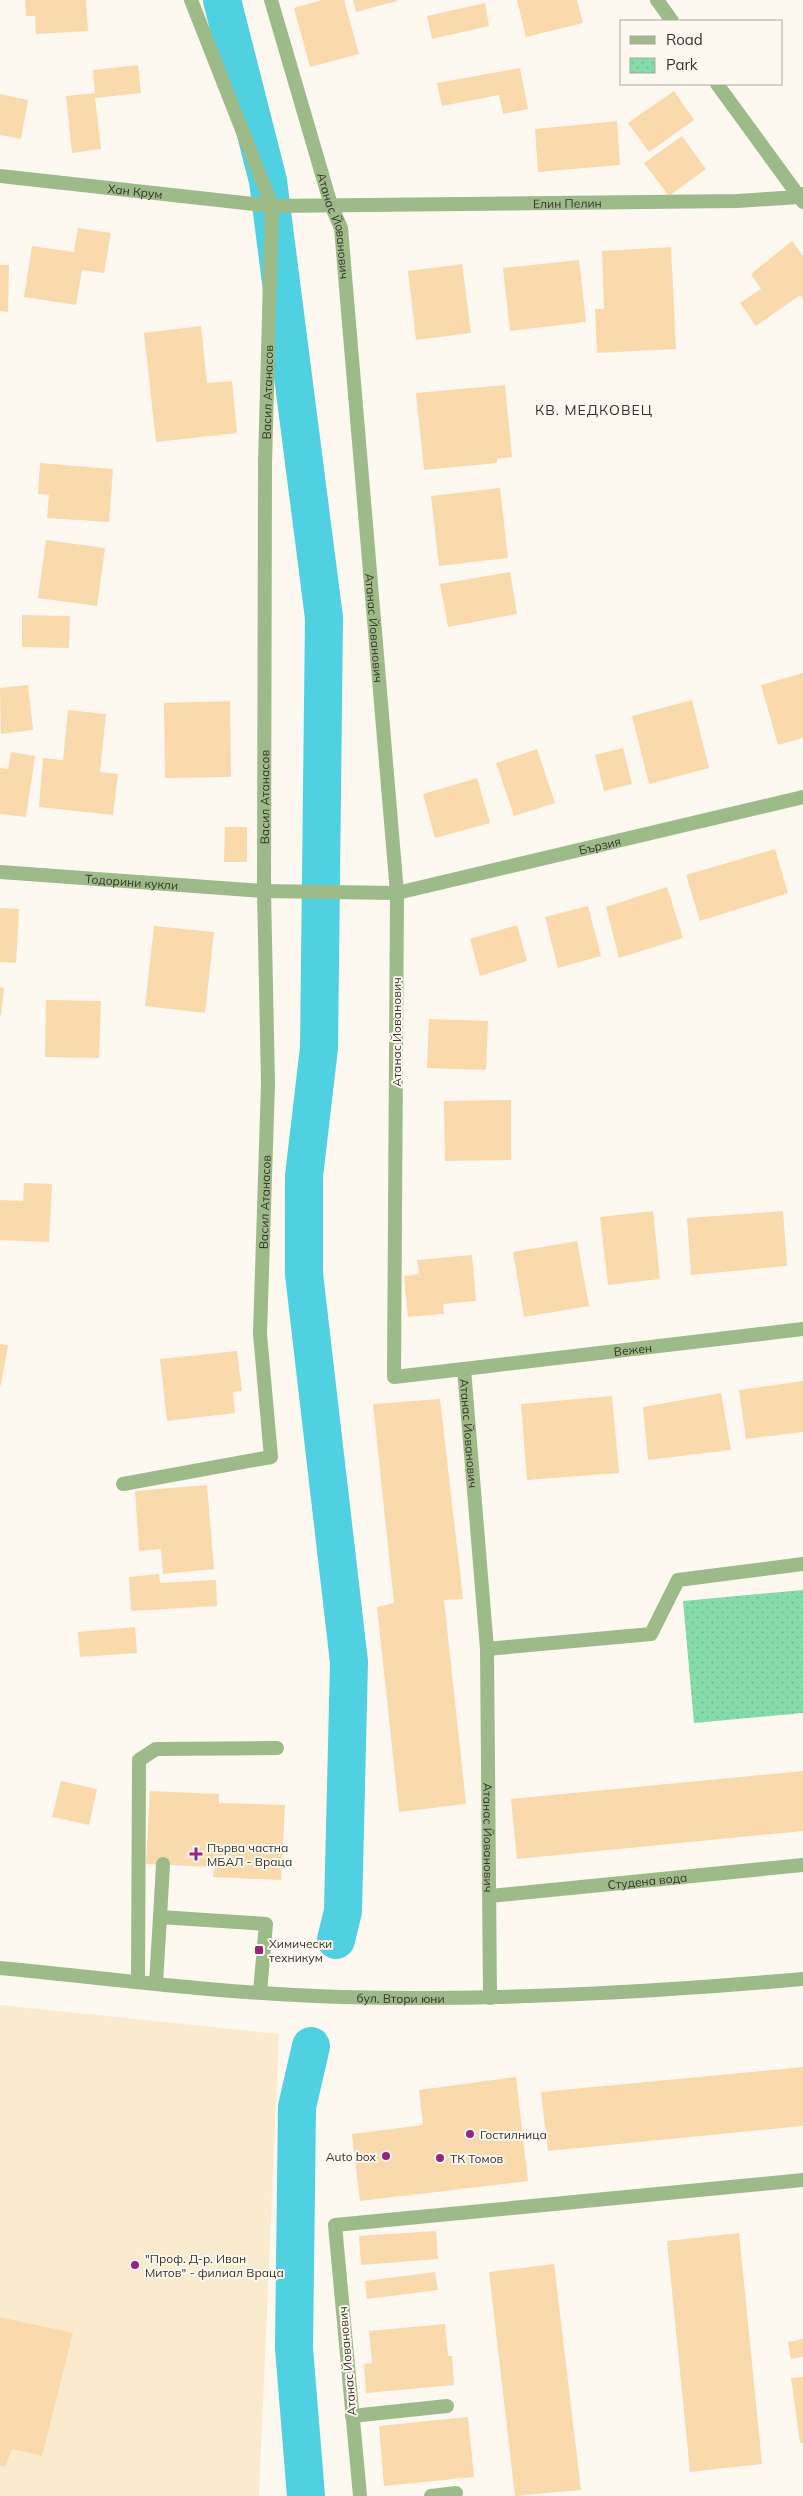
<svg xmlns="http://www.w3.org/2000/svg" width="803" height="2496" viewBox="0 0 803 2496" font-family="Mulish,sans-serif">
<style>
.built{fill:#fbebce}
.park{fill:url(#park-dots)}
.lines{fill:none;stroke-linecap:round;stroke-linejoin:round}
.canal{stroke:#4fd1e1;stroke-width:38}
.building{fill:#fad9ad}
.service{stroke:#9cbb89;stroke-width:14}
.minor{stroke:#9cbb89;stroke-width:14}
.tertiary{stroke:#9cbb89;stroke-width:14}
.poi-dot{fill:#9c237b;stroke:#fdf8f0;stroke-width:2}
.labels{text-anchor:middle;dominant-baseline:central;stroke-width:4;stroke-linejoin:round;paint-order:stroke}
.street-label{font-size:12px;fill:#37322a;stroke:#fdf8f0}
.poi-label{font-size:12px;fill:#37322a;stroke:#fdf8f0;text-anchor:start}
.neighbourhood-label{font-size:14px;letter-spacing:1px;fill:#37322a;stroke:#fdf8f0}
</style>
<defs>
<pattern id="park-dots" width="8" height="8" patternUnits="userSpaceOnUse" patternTransform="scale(1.25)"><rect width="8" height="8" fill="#85dca9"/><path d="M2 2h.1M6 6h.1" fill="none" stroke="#73bd92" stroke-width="1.8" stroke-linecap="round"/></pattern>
</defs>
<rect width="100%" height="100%" fill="#fdf8f0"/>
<!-- built -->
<path class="built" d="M0,2005l279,29 -20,462h-259z"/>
<!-- park -->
<path class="park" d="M803,1590v123l-109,10 -11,-122z"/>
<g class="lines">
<!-- canal -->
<path class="canal" d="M222,0l46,181 56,437 -5,430 -15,128v98l45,388 -6,249 -7,29
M306,2496l-12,-148 3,-241 14,-61"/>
</g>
<!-- building -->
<path class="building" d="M25,0h61l2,31 -52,3 -1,-18h-9z
M322,0h22l15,54 -49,13 -16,-59z
M353,0h44v1l-41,11z
M517,0h60l6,23 -57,14z
M485,3l4,23 -57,13 -5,-23z
M138,65l3,28 -46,5 6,51 -29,4 -6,-57 29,-3 -2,-23z
M520,68l8,41 -25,5 -4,-19 -57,11 -5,-23z
M674,91l20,29 -45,32 -21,-29z
M0,94l28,6 -7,39 -21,-4z
M617,121l3,44 -82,7 -3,-43z
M682,136l24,33 -37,27 -25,-33z
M78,228l33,5 -7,40 -22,-3 -6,35 -52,-8 8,-51 42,6z
M792,241l11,15v43l-3,-4 -44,31 -16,-23 21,-14 -10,-15z
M671,247l5,102 -79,4 -2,-44h9l-2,-58z
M579,260l7,62 -76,9 -7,-63z
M462,264l9,69 -55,7 -8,-69z
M0,265h9l-1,47 -8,-1z
M201,326l6,57 25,-2 5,52 -81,9 -12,-109z
M505,385l7,72 -15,2v4l-73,7 -8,-77z
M40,463l73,6 -4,53 -62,-4 2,-23 -11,-1z
M500,488l8,70 -69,8 -8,-70z
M46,540l59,8 -8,58 -59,-8z
M510,572l7,42 -69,13 -8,-43z
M22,615l48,1 -1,32 -47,-1z
M803,673v65l-25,7 -17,-60z
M28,685l5,45 -32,4 -1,-46z
M692,700l17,68 -60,16 -17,-68z
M230,701l1,76 -66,1 -1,-75z
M68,710l38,4 -6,58 18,2 -5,41 -74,-8 4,-49 20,2z
M623,748l9,36 -28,7 -9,-36z
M537,749l18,54 -41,13 -18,-53z
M11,752l24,4 -9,61 -26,-3v-46l8,1z
M477,778l13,45 -55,15 -12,-44z
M225,827h22v35h-23z
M775,849l13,44 -88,28 -14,-46z
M667,887l16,51 -64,20 -13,-51z
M588,906l13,50 -43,12 -13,-51z
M0,908l19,1 -3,54 -16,-1z
M517,925l10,36 -47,15 -10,-37z
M154,926l60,6 -9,81 -60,-7z
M0,987l4,1 -3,27h-1z
M46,1000l55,1 -2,57 -54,-1z
M429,1019l59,2 -2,49 -59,-2z
M511,1100v60l-66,1 -1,-60z
M24,1183l28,1 -3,58 -49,-2v-40l23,1z
M653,1211l7,68 -52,6 -8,-68z
M783,1211l4,55 -96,9 -4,-57z
M577,1241l12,65 -65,11 -11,-65z
M472,1255l4,46 -33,3 1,10 -36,3 -4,-41 15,-2 -2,-14z
M0,1344l8,1 -7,40h-1z
M237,1351l5,40 -9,1 2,21 -68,8 -7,-62z
M803,1381v51l-57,7 -7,-49z
M721,1393l10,57 -83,10 -5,-53z
M612,1396l7,77 -92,7 -6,-76z
M440,1399l23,200 -19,1 22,204 -67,8 -22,-205 17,-4 -21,-199z
M207,1485l7,84 -51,5 -2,-25 -22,2 -4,-60z
M159,1574l1,9 56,-3 1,26 -86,5 -2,-34z
M135,1627l2,26 -57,4 -2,-25z
M803,1771v60l-286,28 -6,-60z
M61,1781l36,8 -8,36 -37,-8z
M150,1791l69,3v9l66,2 -4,75 -68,-3 1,-10 -68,-3z
M803,2067v59l-255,25 -7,-59z
M516,2077l12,104 -168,20 -8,-67 71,-9 -4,-35z
M436,2231l2,28 -77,6 -2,-29z
M739,2233l23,231 -72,8 -23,-231z
M554,2264l27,226 -66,6 -26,-224z
M435,2272l3,18 -71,9 -2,-18z
M0,2317l73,16 -31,123 -30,-7 -7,18 -5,-2z
M445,2324l3,32h4l2,29 -88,8 -2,-29 8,-1 -3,-32z
M803,2339v18l-12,2 -3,-17z
M803,2377v66h-3l-9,-65z
M468,2417l6,60 -90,9 -5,-60z"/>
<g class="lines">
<!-- service -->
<path class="service" d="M160,1917l3,-53
M138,1982l1,-222 17,-11 121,-1
M156,1983l4,-66 106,7 -6,68
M352,2416l95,-10
M431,2496l25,-3"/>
<!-- minor -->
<g class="minor">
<path id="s1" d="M271,0l60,205 10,23 56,665 -3,484 70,-8 23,280 3,349"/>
<path d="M657,0l15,21"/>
<path d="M717,84l86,118"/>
<path id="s2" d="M0,176l272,30 465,-5 62,-4 4,-3"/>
<path id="s3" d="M0,872l264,19 133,2 406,-96"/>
<path id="s4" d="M464,1369l339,-40"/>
<path id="s5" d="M123,1484l148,-27 -11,-123 8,-251 -4,-192 1,-428 7,-257 -81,-206"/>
<path d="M487,1649l164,-15 27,-54 125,-16"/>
<path id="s6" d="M490,1896l313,-31"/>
<path d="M360,2496l-25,-271 468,-45"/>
</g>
<!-- tertiary -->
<path class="tertiary" id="s7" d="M0,1968c114,11 228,26 342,29 154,4 308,-5 461,-18"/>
</g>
<!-- markers -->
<g class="poi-dot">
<path d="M193.5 1846.5h5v5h5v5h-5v5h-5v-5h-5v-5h5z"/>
<rect x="254" y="1945" width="10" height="10" rx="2.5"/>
<circle cx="470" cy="2134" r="5"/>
<circle cx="386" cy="2156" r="5"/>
<circle cx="440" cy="2158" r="5"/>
<circle cx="135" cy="2265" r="5"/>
</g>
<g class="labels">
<!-- street labels -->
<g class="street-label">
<text stroke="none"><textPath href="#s2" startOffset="136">Хан Крум</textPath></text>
<text stroke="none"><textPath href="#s2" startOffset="569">Елин Пелин</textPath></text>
<text stroke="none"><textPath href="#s1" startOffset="235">Атанас Йованович</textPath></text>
<text stroke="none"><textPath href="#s5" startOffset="1216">Васил Атанасов</textPath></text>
<text stroke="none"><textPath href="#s1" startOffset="640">Атанас Йованович</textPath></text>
<text stroke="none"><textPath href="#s5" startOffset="811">Васил Атанасов</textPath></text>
<text stroke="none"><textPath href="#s3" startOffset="606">Бързия</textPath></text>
<text stroke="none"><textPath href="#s3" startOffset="132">Тодорини кукли</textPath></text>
<text transform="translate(396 1032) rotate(-90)">Атанас Йованович</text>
<text stroke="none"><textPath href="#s5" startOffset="406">Васил Атанасов</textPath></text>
<text stroke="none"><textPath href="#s4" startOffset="170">Вежен</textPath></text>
<text stroke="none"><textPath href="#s1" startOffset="1525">Атанас Йованович</textPath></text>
<text stroke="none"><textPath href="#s1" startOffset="1930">Атанас Йованович</textPath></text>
<text stroke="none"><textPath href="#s6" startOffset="158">Студена вода</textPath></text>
<text stroke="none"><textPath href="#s7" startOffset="402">бул. Втори юни</textPath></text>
<text transform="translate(347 2361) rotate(-95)">Атанас Йованович</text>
</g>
<!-- poi labels -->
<g class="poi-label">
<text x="207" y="1847">Първа частна<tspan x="207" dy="14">МБАЛ - Враца</tspan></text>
<text x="269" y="1943">Химически<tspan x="269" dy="14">техникум</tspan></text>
<text x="480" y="2134">Гостилница</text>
<text x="376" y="2156" text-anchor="end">Auto box</text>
<text x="450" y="2158">ТК Томов</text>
<text x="145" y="2258">"Проф. Д-р. Иван<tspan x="145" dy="14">Митов" - филиал Враца</tspan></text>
</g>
<!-- neighbourhood labels -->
<g class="neighbourhood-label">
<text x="594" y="410">КВ. МЕДКОВЕЦ</text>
</g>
</g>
<!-- legend -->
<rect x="620" y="20" width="162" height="65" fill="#fdf8f0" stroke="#aea9a1"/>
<rect x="630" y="36" width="25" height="8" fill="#9cbb89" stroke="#aea9a1"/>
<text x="666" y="45" font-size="15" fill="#37322a">Road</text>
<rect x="630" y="58" width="25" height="15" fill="url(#park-dots)" stroke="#aea9a1"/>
<text x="666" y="70" font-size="15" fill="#37322a">Park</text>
</svg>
